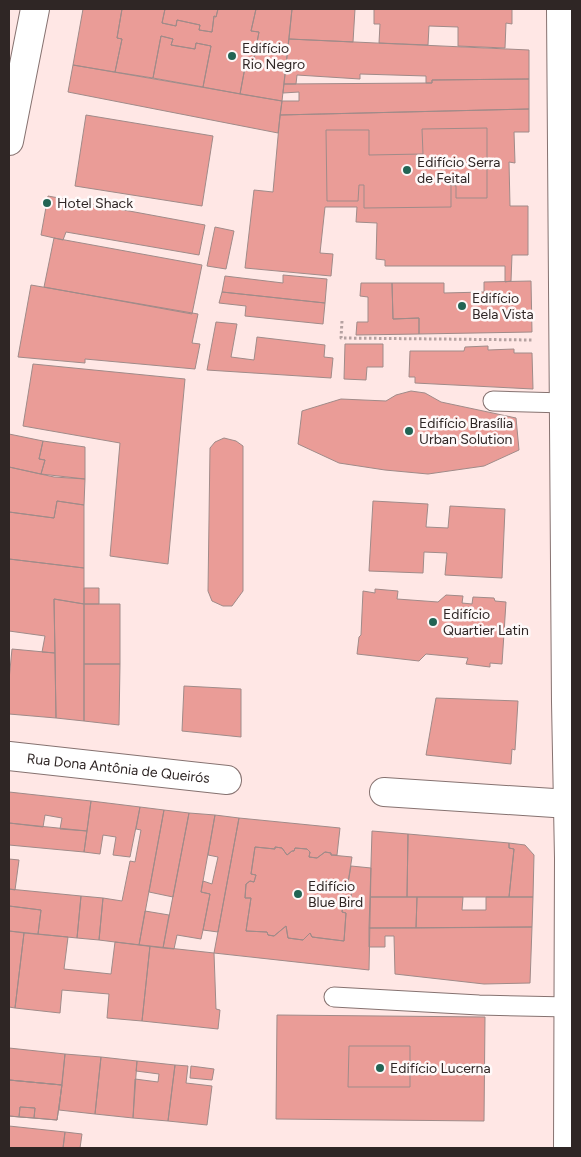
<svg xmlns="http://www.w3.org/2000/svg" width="581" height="1157" viewBox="0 0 581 1157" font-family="Figtree,sans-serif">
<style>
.building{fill:#ea9c97;stroke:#a08b89}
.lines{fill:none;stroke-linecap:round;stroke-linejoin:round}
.service-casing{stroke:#867270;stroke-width:21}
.minor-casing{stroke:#867270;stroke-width:30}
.secondary-casing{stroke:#867270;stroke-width:30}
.path{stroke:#b5a2a1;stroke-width:3;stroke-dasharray:2.5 2.5;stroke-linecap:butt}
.service{stroke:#fff;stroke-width:19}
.minor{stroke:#fff;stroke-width:28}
.secondary{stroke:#fff;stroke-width:28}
.poi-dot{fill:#226454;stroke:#fef9f9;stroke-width:2}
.labels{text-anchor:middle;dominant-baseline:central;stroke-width:5;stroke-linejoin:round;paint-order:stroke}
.poi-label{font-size:14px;fill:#2f2625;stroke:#fef9f9;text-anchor:start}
.street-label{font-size:14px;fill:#2f2625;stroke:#fef9f9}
</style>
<rect width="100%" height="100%" fill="#ffe7e5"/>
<!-- building -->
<path class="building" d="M83,9h39l-5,29 5,1 -7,33 -42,-7z
M122,9h43l-3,14 14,3 1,-6 23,5 -1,5 13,2 2,-16 2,1 2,-8h38l-5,22 8,1 -6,31 -7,-1 -6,32 -37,-7 8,-41 -15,-3 -1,6 -24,-4 2,-6 -12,-3 -8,42 -38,-6 7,-33 -5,-1z
M165,9h53l-2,8 -2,-1 -2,16 -13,-2 1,-5 -23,-5 -1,6 -14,-3z
M256,9h36l-10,92 -42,-7 6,-32 7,1 6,-31 -8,-1z
M292,9h63l-2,33 -64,-3z
M374,9h138v15l-6,-1 -1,25 -47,-2v-19l-29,-1 -1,19 -49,-2 1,-19h-6z
M161,36l12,3 -2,6 24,4 1,-6 15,3 -8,41 -50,-9z
M289,39l240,11v29l-97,1v3h-6v-7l-66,-2v5l-63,-4 -1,9h-12z
M73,65l209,36 -4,32 -210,-41z
M529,79v30l-249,6 2,-14h17v-9l-16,1 1,-9 142,-1h6v-3z
M529,109v23h-15l1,31 -6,-1 1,44h18v49h-16l-1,26 -6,1v-16h-120v-6l-9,-1 1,-36 -21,-1 1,-15h-32l-5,46 13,1 -2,22 -86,-8 9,-78 19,2 7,-77z
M86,115l127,21 -11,70 -127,-20z
M487,128v70h-31v-12l-5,-1v22l-87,1v-23h-5l-1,16h-31l-1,-71h43v25l54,-1 -1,-25z
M48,196l157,29 -6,30 -133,-23 -3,8 -22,-5z
M215,227l19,4 -8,38 -19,-3z
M54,238l148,27 -10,49 -148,-27z
M283,275l44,4 -2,24 -103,-11 3,-16 58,7z
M531,281l1,51 -113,2v-16l-26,1 -1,-36h52v10l40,-1v-10z
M361,283h31l1,36 26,-1v16l-63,1 1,-13h11v-25l-8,-1z
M31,285l167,29 -6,29 8,1 -5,25 -110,-10v4l-67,-6z
M222,292l103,11 -2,21 -78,-8 1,-10 -27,-3z
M216,322l21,2 -6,33 23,3 3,-23 68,8 -1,12 9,1 -2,20 -124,-8z
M345,344h38v23h-16l-1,13 -22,-1z
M488,346v4l26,-1v4h18l1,36 -118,-6v-6h-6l1,-26h54l1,-4z
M33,364l152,15 -17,185 -58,-8 10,-113 -97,-17z
M411,391l14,2 16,9 75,16 3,32 -35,16 -56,8 -43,-4 -46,-7 -41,-19 4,-33 39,-12 45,2 10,-6z
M9,434l34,7 -4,18 6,1 -4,14 -32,-7z
M224,438l12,3 7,5v145l-11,15h-9l-11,-5 -4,-10 2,-143 5,-6z
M43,441l42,6v32l-44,-5 4,-14 -6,-1z
M9,467l45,10 31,2 -1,26 -27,-4 -3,17 -45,-6z
M57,501l27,4v63l-75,-9v-47l45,6z
M373,501l55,3 -2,23 22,1 2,-22 55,3 -3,69 -57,-3 2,-22 -23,-1 -1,21 -54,-2z
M9,559l75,9v36l-30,-5 1,54 -13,-1 3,-16 -36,-5z
M84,588h15v16h-15z
M375,589l23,2 -1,8 41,3 8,-7 17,1 -1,7 10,1 1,-7 21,1 1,3 11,1 -4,62 -12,-1v4l-24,-3 2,-6 -42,-4 -7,7 -62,-7 2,-17 2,-2 2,-44 12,2z
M54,599l30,5v117l-28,-3z
M84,604h36v60h-36z
M12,649l43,4 1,65 -47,-4v-34z
M84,664h36l-1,61 -35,-4z
M184,686l57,3v48l-59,-6z
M436,698l82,3 -3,49 -3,-1 -1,15 -85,-9z
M9,792l82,9 -4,30 -27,-2 2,-11 -17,-3 -2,12 -34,-4z
M91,801l49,6 -10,50 -17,-2 3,-18 -13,-2 -3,19 -16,-2z
M140,807l24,3 -25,135 -40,-5 4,-42 19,3 8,-40 5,1 6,-32 -5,-1z
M164,810l25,3 -16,84 -24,-5z
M189,813l26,2 -14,77 9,2 -7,36 -2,9 -24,-4 -3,14 -11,-1z
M215,815l24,3 -21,114 -15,-2 7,-36 -9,-2 2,-11 9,3 6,-27 -10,-2z
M239,818l101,10 -3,27h-6v-2l-6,-1 -8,6 -8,-1 1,-5 -3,-3 -12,-1 -1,3h-2l-5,4 -5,-7 -7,-1v2l-20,-2 -4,27 5,1 -2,7 -4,-1 -4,3 -1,14h6l-5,33 21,1 1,3 6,1 12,-10 2,12 15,2 7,-7 2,4 32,4 2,-28 -4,-1 1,-7 5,1 2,-4 2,-11 -5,-2 4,-23 20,2 -2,102 -155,-17z
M9,823l78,8 -3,21 -75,-7z
M372,831l36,3 -1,63h-37z
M408,834l101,9v5l5,1 -5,48h-102z
M509,843l16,2 9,10 -1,42h-24l5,-48 -5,-1z
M255,847l20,2v-2l7,1 5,7 5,-4h2l1,-3 12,1 3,3 -1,5 8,1 8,-6 6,1v2l21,2 -5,32 5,2 -2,11 -2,4 -5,-1 -1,7 4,1 -2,28 -32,-4 -2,-4 -7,7 -15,-2 -2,-12 -12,10 -6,-1 -1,-3 -21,-1 5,-33h-6l1,-14 4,-3 4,1 2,-7 -5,-1z
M9,859l10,1 -4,30 -6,-1z
M9,889l72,7 -4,42 -39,-4 3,-24 -32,-4z
M81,896l22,2 -4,42 -22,-2z
M370,897h47l-1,31h-47z
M417,897h46l-1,13h24v-13h47l-1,30 -116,1z
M9,906l32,4 -3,24 -29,-3z
M145,911l24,4 -6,33 -24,-3z
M532,927l-2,56 -46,1 -89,-10 -1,-38h-9v11h-16v-19z
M9,931l15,2 -9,75 -6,-1z
M24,933l44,4 -4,32 47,5 4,-32 35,4 -8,75 -35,-3 2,-24 -47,-4 -2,23 -45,-5z
M150,946l64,7 2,56 4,1 -2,19 -76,-8z
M277,1015l208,2 -1,104 -208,-2z
M349,1046h61v41h-62z
M9,1048l56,6 -3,31 -53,-5z
M65,1054l36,3 -6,57 -36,-4z
M101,1057l36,4 -4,57 -38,-4z
M137,1061l38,4 -7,56 -35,-3 2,-39 23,3 1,-8 -23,-3z
M175,1065l13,1 -2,17 26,3 -5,39 -39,-4z
M191,1066l23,3 -2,11 -22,-2z
M9,1080l53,5 -5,35 -23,-2 1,-10 -15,-1 -1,10 -10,-1z
M9,1080l53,5 -5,35 -48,-4z
M20,1107l15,1 -1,10 -15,-1z
M9,1126l56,6 -2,16h-54z
M65,1132l17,2 -2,14h-17z"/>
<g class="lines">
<defs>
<path id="service" d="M493,401l72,2
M334,997l145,8 90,2"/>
<g id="minor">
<path d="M561,9l5,693 3,156 -1,290"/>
<path id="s1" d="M9,756l218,24"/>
<path d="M384,792l185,12"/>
</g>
<path id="secondary" d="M9,141l26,-132"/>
</defs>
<!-- service casing -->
<use href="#service" class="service-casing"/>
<!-- minor casing -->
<use href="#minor" class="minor-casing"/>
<!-- secondary casing -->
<use href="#secondary" class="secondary-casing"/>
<!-- path -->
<path class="path" d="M342,321l-1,17 192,2"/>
<!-- service -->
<use href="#service" class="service"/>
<!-- minor -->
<use href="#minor" class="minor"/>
<!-- secondary -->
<use href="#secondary" class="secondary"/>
</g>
<!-- markers -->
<g class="poi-dot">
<circle cx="232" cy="56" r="5"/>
<circle cx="407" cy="170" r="5"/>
<circle cx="47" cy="203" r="5"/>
<circle cx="462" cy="306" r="5"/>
<circle cx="409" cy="431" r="5"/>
<circle cx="433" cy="622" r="5"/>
<circle cx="298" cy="894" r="5"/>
<circle cx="380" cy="1068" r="5"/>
</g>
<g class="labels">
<!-- poi labels -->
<g class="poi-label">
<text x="242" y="48">Edifício<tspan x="242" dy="16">Rio Negro</tspan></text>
<text x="417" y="162">Edifício Serra<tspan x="417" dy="16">de Feital</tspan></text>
<text x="57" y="203">Hotel Shack</text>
<text x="472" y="298">Edifício<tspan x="472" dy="16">Bela Vista</tspan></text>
<text x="419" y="423">Edifício Brasília<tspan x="419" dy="16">Urban Solution</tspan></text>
<text x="443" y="614">Edifício<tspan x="443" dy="16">Quartier Latin</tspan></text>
<text x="308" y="886">Edifício<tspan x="308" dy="16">Blue Bird</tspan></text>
<text x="390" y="1068">Edifício Lucerna</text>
</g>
<!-- street labels -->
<g class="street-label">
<text stroke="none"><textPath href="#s1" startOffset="110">Rua Dona Antônia de Queirós</textPath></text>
</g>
</g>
<!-- border -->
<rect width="581" height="1157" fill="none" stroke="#2f2625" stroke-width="20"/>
</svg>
